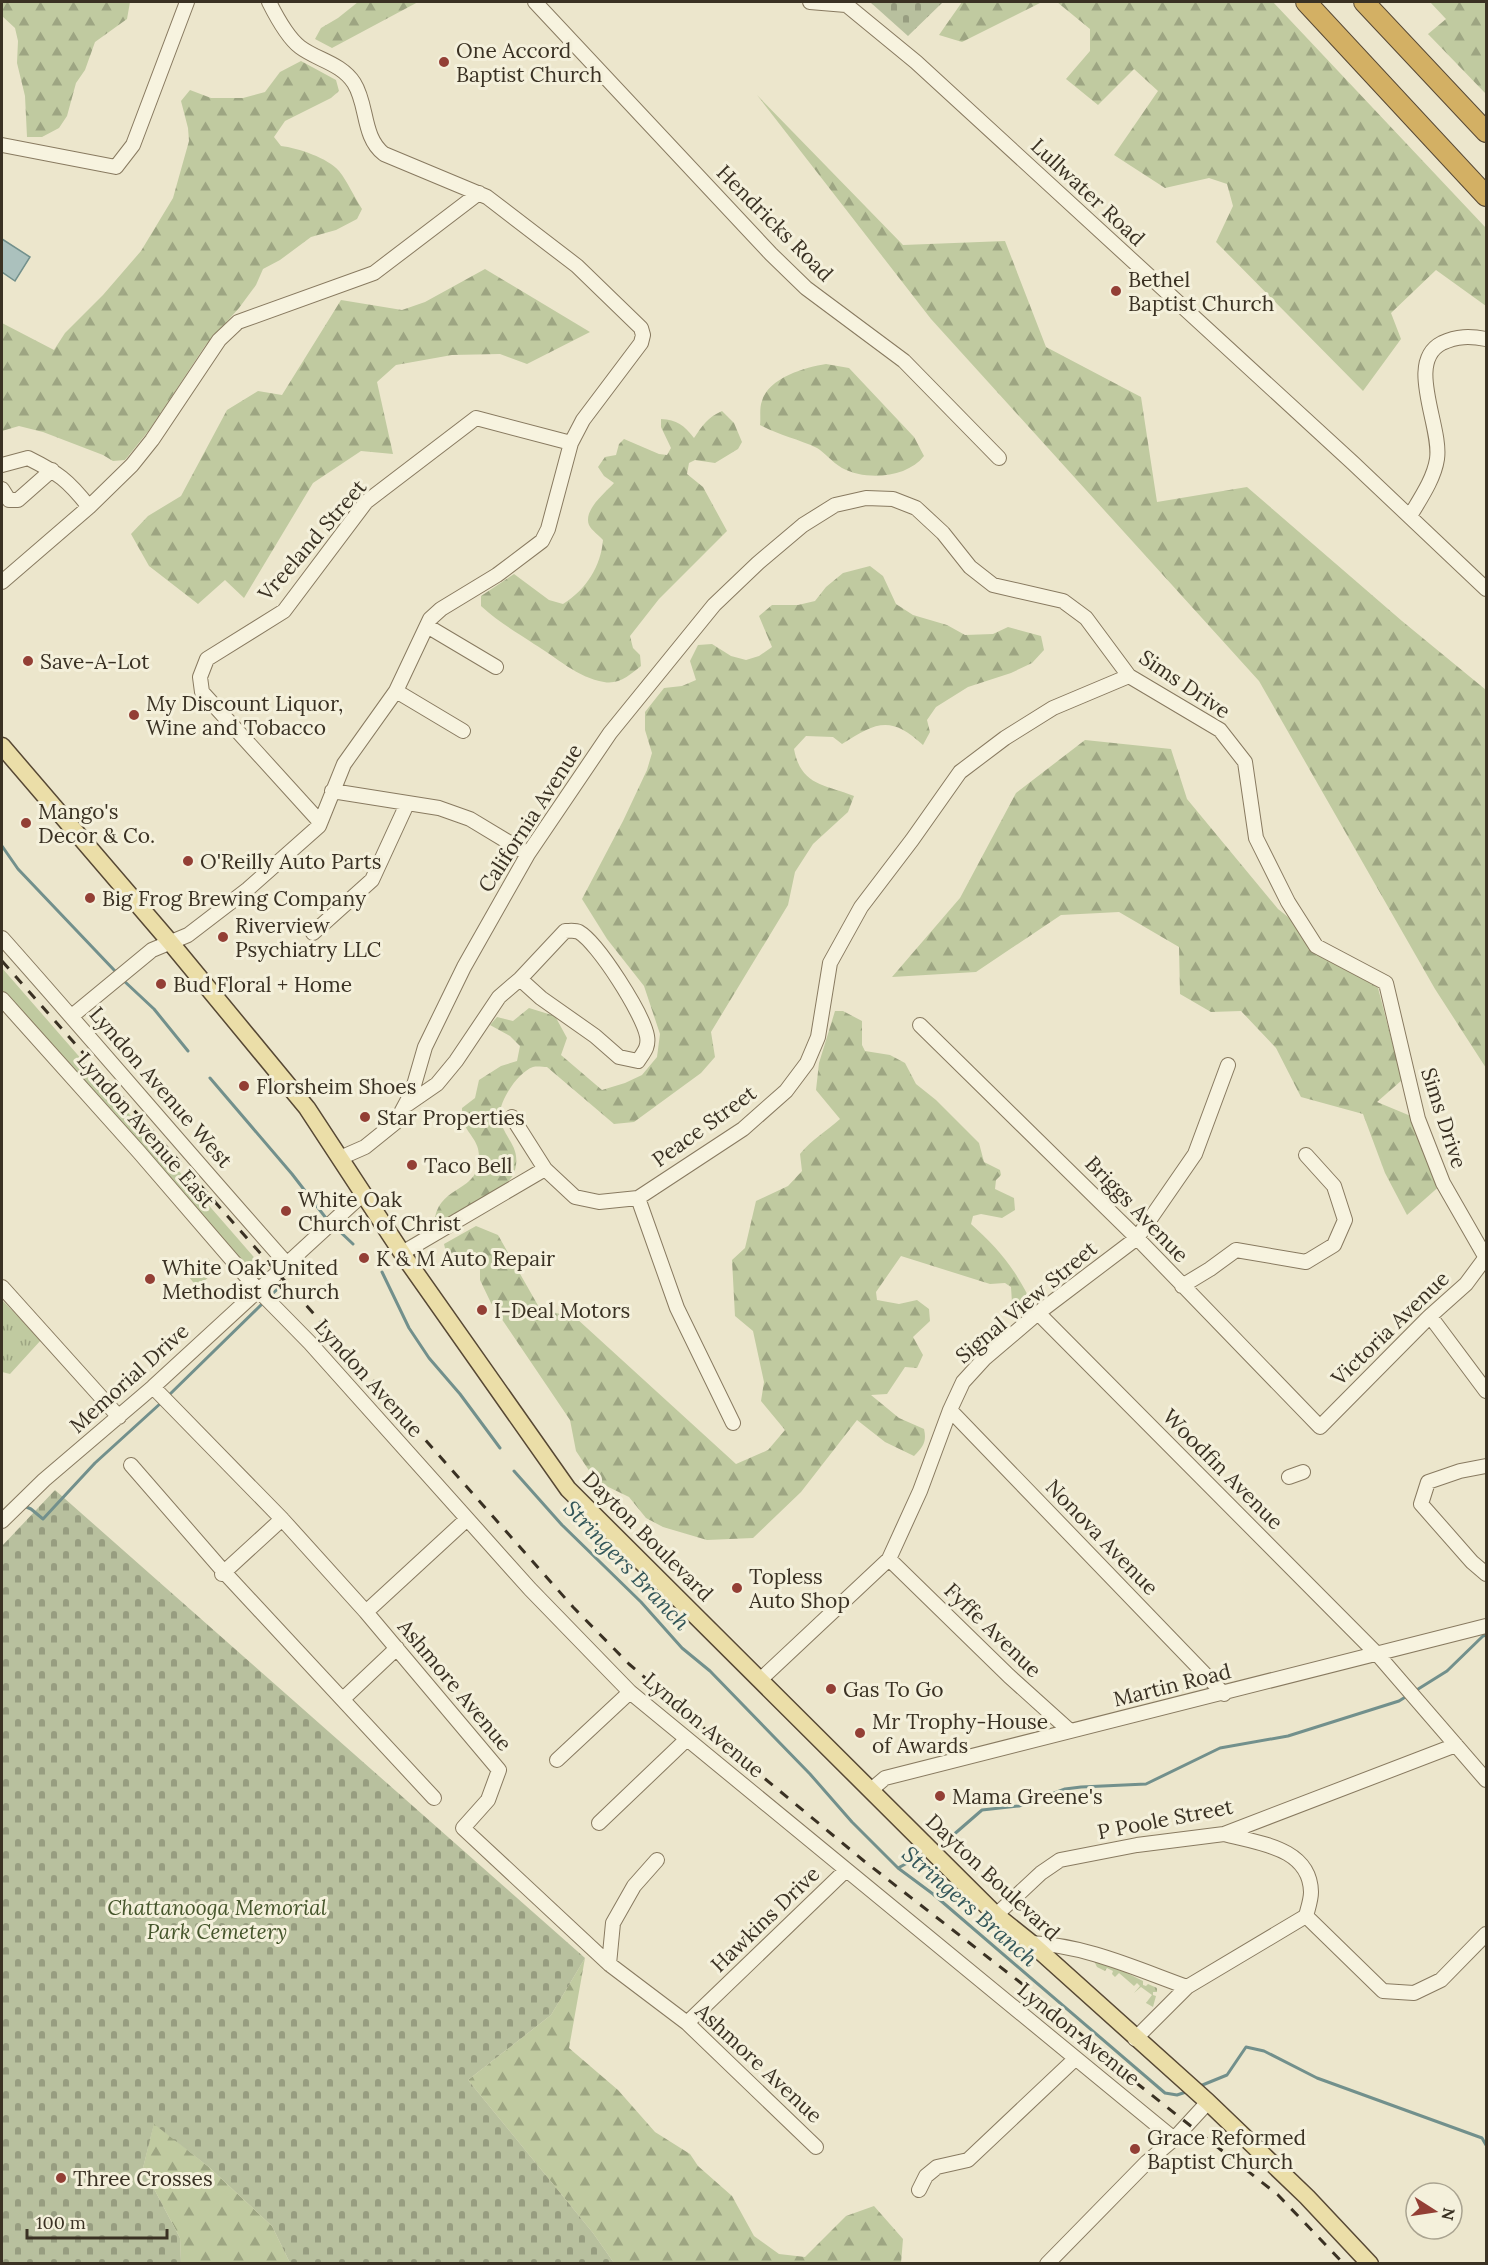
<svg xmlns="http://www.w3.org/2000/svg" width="1488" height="2265" viewBox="0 0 1488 2265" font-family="Lora,serif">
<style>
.grass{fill:url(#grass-tufts)}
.forest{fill:url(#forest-firs)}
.cemetery{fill:url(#cemetery-stones)}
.park{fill:#c0caa0}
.water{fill:#abc1bd;stroke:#72908c;stroke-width:1.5}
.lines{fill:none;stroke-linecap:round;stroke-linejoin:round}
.stream{stroke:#72908c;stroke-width:3}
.minor-casing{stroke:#887a60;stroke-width:16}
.major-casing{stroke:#574834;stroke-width:19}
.highway-casing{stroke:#574834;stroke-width:22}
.minor{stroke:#f7f3df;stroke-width:14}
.major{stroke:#ebdea8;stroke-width:16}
.highway{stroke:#d3b064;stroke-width:20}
.rail{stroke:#3a3123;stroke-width:3;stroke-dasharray:10 10;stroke-linecap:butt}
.poi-dot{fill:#933f35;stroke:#f4f0db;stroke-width:2}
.labels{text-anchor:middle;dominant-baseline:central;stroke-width:6;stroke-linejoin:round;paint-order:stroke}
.poi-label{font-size:21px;fill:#3a3123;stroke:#f4f0db;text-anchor:start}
.street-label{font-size:21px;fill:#3a3123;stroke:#f4f0db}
.park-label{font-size:21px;font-style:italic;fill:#45552b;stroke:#f4f0db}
.water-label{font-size:22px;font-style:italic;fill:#335659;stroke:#f4f0db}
</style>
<defs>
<pattern id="grass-tufts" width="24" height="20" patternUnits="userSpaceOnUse" patternTransform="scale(1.5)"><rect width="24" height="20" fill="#c0caa0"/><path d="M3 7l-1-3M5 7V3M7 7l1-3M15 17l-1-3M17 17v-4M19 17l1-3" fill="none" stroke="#9da582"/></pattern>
<pattern id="forest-firs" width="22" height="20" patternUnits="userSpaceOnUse" patternTransform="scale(1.5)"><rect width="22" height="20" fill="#c0caa0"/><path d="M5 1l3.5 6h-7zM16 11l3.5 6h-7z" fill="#9da582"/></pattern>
<pattern id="cemetery-stones" width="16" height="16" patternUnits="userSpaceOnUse" patternTransform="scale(1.5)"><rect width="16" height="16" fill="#b8c09e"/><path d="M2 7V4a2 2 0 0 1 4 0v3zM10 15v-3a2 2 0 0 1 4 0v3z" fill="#979d80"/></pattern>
</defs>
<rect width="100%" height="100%" fill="#ece6cc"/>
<!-- grass -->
<path class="grass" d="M2,1300l39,40 -31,34 -8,-2z
M1094,1961l27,9 22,11v4l3,1 2,-2 9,4v4h-4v3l3,1 -3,11 -7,-4 6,-8 -11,-8 -7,6 6,-7 -3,-3 -3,3 -15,-13 -4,4 -3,-3 1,-3 -6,-3 -2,3 -8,-4z"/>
<!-- forest -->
<path class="forest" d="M2,2h128l-3,17 -32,23 -10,28 -9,13 -9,33 -8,12 -17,9h-15l-2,-41 -8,-33 1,-22 -3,-13 -13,-12z
M358,2h60l-86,46 -17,-9 6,-11 17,-10z
M962,2h80l-80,40 -23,-7z
M1057,2h216l213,226v78l-50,-36 -45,43 10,26 -38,52 -147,-149 17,-36 -6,-22 -18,-6 -44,10 -51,-33 44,-64 -24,-22 -36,36 -32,-26 24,-28v-22z
M1430,2h56v92l-58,-60 18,-15z
M301,61l35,19 3,11 -8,7 -46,23 -11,16 7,9c17,2 47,12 58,25 9,11 15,26 23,38l-5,10 -21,11 -25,7 -31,23 -17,9 -7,16 -17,23 -34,38 -55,83 -25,31 -12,1 -10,-6 -60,-23 -24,-6 -17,5v-108l52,27 11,-17 38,-38 38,-44 32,-53 16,-57 -1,-13 -7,-27 9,-11 21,8h32l22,-6 15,-20z
M757,95l146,150 102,-4 41,106 95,50 16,105 90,-15 155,134 84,69v378l-51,-79 -176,-308 -328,-362z
M485,269l105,63 -63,32 -27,-10 -48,1 -56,10 -19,17 16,72 -32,-3 -48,32 -69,115 -19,-18 -27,24 -49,-38 -18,-32 17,-18 33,-20 46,-86 31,-19 24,4 59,-95 61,10 23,-8z
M826,364l23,4 65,69 10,19c-17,22 -58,25 -82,12 -10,-6 -18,-16 -25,-20 -19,-9 -39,-13 -57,-23 1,-7 -1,-17 2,-24 6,-23 44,-34 64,-37z
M722,411l12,12 8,19 -4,7 -23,14 -20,-3 -6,3 -2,11 16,13 24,44 -68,68 -29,37 3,12 7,7 1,11c-10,8 -22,19 -37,16 -26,-4 -48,-25 -70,-38 -19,-13 -36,-22 -53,-38v-10l33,-22 35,26 14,4c23,-14 38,-38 40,-64 -4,-5 -11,-9 -14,-15 -6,-15 16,-32 25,-42l-10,-7 -6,-9 7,-10 11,-2 3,-11 5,-5 35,15 8,1 4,-7 -10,-21v-8c16,1 23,6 33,19 8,-12 14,-21 28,-27z
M870,566l13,10 13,28 17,11 34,10 18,10 28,-1 15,-7 33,9 3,14 -12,13 -21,10 -43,14 -32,20 -9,13 3,12 -7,13c-32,-30 -47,-23 -81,-1l-9,-7 -27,-1 -12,13c7,37 30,35 60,47l-6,16 -35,32 -18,28 -7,33 -77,127 4,25 -14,16 -67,49 -20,2 -67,-57c-4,0 -10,-1 -14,0 -15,5 -36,36 -33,52 5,21 21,27 15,51 -4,17 -30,25 -43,34 -11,8 -22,18 -37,13 7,-33 45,-25 44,-61 0,-15 -11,-22 -16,-34 -1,-4 -1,-10 -1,-14l13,-10 4,-18 22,-14 16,-5 3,-15 -10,-10 -20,-11 7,-8 16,4 16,-13 26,8 12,22 -6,17 41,35 23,-7 17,-8 15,-18 3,-23 -16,-48 -37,-47 -25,-40 41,-78 24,-51 5,-17 -7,-23v-18l19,-24 18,-2 14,-6 -6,-19 8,-16 14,-1 19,12 15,4 13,-4 13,-9 -13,-31 13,-11h26l17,-4 11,-14 17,-14z
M1085,740l86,9 16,50 91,110 100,79 24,92 -25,22 41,17 25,64 -36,32 -22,-42 -22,-59 -62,-17 -25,-49 -35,-37 -30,1 -31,-18 -1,-47 -60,-35 -58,3 -85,57 -84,5 68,-79 56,-105z
M835,1011h8l19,10v24l3,6 25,4 15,8 11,21 20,16 43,43 5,19 16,8 1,5 -5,5 -1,9 19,9 1,12 -13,8 -21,-4 -8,2 -2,8c28,25 46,47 62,82l-21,-3 -1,-16 -6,-4 -15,1 -89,-28 -25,36 1,8 22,4 18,-4 12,9 1,12 -17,16 10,18 -6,13 -12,-1 -18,27 -16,1 28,23 25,11c3,13 -1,18 -10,27l-29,-14 -28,-22 -56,72 -48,46 -46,2 -44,-13 -17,-9 -17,-21 -33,-16 -20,-30 -6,-31 -79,-117 -11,-23v-24l-16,-3 -13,6 -5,-7 -2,-8 32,-18 22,9 42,74 36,9 160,146 32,-14 17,-20 -24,-29 3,-19 -11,-51 -18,-15 -3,-56 13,-12 11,-47 32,-15 14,-15 -2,-17c12,-15 26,-22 40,-35l-24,-29 3,-27z
M585,1958l-16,90 49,42 37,42 35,22 8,12 34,30 22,40 25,18 26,3 41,-41 28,-10 29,33 -2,24h-287l-21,-30 -125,-153 83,-65z
M154,2123l56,45 62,58 18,37h-109l-1,-25 -37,-70z"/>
<!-- cemetery -->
<path class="cemetery" d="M870,2h73l-35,34z
M55,1490l530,468 -34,57 -83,65 125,153 21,30h-324l-18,-37 -62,-58 -56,-44 -11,44 37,70 1,25h-179v-717z"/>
<!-- park -->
<path class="park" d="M2,968l264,303 -8,8 -256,-289z
M208,1258l9,12 -20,17 -8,-10z"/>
<!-- water -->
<path class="water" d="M2,239l28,18 -15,24 -13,-9z"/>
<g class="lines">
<!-- stream -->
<path class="stream" d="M2,846l16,23 97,102
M123,980l31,29 34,42
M210,1078l82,96 37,48
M334,1226l19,18
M382,1272l27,56 20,30 31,36 40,54
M270,1296l15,-14
M167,1397l96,-94
M514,1471l48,54 79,77 41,46 28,23 100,103 42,48 46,46 35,26 232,199 12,2 12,-4
M24,1506l7,3 12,10 52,-56 67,-61
M1415,1691l32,-20 36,-35 3,-1
M937,1847l7,-4 38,-33 37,-4 46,-17 16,-2 65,-3 74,-36 68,-12 111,-35 8,-5
M898,1868l28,-15
M1200,2086l27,-11 19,-28 18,4 53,27 165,60 4,7"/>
<defs>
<path id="minor" d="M535,2l236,252 35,34 98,73 95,97
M810,2l36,3
M843,2l73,60 437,401 133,126
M2,145l114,22 17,-22 54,-143
M2,465l26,-7c30,15 40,22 61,49
M2,489l7,11h9l34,-30
M1410,516c10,-17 24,-37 27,-57 5,-33 -32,-97 5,-116 15,-7 28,-7 44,-4
M2,582l87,-75 43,-42 20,-25 67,-100 19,-18 136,-49 105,-80
M427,626l69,41
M396,691l67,40
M332,791l107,17 31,11 58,35
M320,822l-118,-130 -2,-15 7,-18 77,-48 82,-109 110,-84 95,25
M313,933l59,-53 35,-76
M2,938c96,108 189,218 285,326
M2,999l137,153 119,138 52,53 220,246 100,103 544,447
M72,1016l80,-66 36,-15 60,-46 71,-63 25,-62 52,-73 34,-72 11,-10 56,-34 45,-34 6,-12 23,-86 12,-23 58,-77 2,-8 -2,-7 -64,-62 -90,-69 -103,-43c-22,-17 -16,-49 -30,-71 -13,-20 -37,-23 -54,-36 -13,-10 -24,-31 -31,-45
M920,1025l217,213 183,189 109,-110 37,-33 20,-27
M408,1104l29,-20 19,-23 43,-64 21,-18 45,-48c5,0 10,-1 14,1 19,11 64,82 68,104 2,11 -3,16 -9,25l-19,-4 -24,-21 -54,-38 -21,-19
M512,1117l33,52
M340,1158l25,-11 31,-25 16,-30 13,-45 39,-80 64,-113 82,-121 104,-128 44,-42 45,-38 32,-20 31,-7 27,1 23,9 27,25 27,34 23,18 70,16 23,17 43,58 91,54 25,32 11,76 32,64 28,44 70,37 32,136 25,64 43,75
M638,1198l39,110 56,115
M402,1253l143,-84 30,28 24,5 39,-4 105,-69 43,-38 21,-28 11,-26 12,-74 31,-56 51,-67 48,-68 45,-34 48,-30 76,-32
M1182,1286l28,-17 26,-19 70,12 28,-17 11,-25 -11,-34 -28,-31
M2,1287l117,130
M1038,1313l340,342 108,125
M1430,1316l56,75
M153,1387l129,132 84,93 133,158 -11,30 -25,28 146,136 78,59 129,124
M950,1410l274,284
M131,1465l93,107 210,226
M1486,1466l-26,5 -32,11 -7,22 51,58 14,12
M1289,1477l14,-5
M2,1521l42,-41 109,-93 210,-193
M889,1559l120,117 61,55
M222,1574l60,-55
M366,1612l101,-93
M760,1680l129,-121 31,-68 30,-81 13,-28 21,-23 54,-46 99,-75 58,-84 33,-89
M343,1699l54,-51
M557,1760l73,-68
M871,1790l14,-12 601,-152
M599,1823l88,-84
M1224,1834c33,9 86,13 87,58 0,8 -3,16 -5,24l77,75 31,2 27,-13 45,-46
M996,1915l45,-42 19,-13 77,-15 87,-11 232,-89
M1031,1943c54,2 106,26 156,44
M609,1964l4,-41 21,-37 23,-26
M687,2023l158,-152
M1135,2039l52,-52 119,-71
M919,2190l7,-14 11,-9 31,-7 107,-101
M1047,2264l100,-102 27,-23 34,-37"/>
<path id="major" d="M2,746l168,196 137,166 99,151 162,230 428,426 35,28 177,159 99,95 63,67"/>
<path id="highway" d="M1306,2l180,194
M1364,2l122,130"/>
</defs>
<!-- minor casing -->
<use href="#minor" class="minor-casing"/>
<!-- major casing -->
<use href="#major" class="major-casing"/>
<!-- highway casing -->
<use href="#highway" class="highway-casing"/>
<!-- minor -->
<use href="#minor" class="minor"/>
<!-- major -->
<use href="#major" class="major"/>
<!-- highway -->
<use href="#highway" class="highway"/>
<!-- rail -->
<path class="rail" d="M2,961l571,646 56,57 64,55 171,142 166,129 109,95 139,110 66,69"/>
</g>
<!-- markers -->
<g class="poi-dot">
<circle cx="444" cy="62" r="6"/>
<circle cx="1116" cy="291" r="6"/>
<circle cx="28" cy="661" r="6"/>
<circle cx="134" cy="715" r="6"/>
<circle cx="26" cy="823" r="6"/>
<circle cx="188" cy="861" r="6"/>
<circle cx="90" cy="898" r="6"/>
<circle cx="223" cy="937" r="6"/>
<circle cx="161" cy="984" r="6"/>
<circle cx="244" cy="1086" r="6"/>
<circle cx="365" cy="1117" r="6"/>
<circle cx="412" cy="1165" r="6"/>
<circle cx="286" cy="1211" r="6"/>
<circle cx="364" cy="1258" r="6"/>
<circle cx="150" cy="1279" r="6"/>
<circle cx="482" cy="1310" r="6"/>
<circle cx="737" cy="1588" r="6"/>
<circle cx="831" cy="1689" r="6"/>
<circle cx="860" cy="1733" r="6"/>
<circle cx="940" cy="1796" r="6"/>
<circle cx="1135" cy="2149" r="6"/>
<circle cx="61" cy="2178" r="6"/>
</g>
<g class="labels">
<!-- poi labels -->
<g class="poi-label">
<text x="456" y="50">One Accord<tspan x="456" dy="24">Baptist Church</tspan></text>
<text x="1128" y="279">Bethel<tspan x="1128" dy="24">Baptist Church</tspan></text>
<text x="40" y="661">Save-A-Lot</text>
<text x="146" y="703">My Discount Liquor,<tspan x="146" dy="24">Wine and Tobacco</tspan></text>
<text x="38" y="811">Mango's<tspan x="38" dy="24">Decor &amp; Co.</tspan></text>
<text x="200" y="861">O'Reilly Auto Parts</text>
<text x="102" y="898">Big Frog Brewing Company</text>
<text x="235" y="925">Riverview<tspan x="235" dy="24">Psychiatry LLC</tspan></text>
<text x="173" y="984">Bud Floral + Home</text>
<text x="256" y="1086">Florsheim Shoes</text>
<text x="377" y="1117">Star Properties</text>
<text x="424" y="1165">Taco Bell</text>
<text x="298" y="1199">White Oak<tspan x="298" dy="24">Church of Christ</tspan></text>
<text x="376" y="1258">K &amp; M Auto Repair</text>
<text x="162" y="1267">White Oak United<tspan x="162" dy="24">Methodist Church</tspan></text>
<text x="494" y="1310">I-Deal Motors</text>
<text x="749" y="1576">Topless<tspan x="749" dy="24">Auto Shop</tspan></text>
<text x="843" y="1689">Gas To Go</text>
<text x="872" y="1721">Mr Trophy-House<tspan x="872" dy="24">of Awards</tspan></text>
<text x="952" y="1796">Mama Greene's</text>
<text x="1147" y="2137">Grace Reformed<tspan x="1147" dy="24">Baptist Church</tspan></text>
<text x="73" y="2178">Three Crosses</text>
</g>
<!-- street labels -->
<g class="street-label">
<text transform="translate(1088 192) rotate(43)">Lullwater Road</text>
<text transform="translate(775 223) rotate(45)">Hendricks Road</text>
<text transform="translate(312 540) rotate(-49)">Vreeland Street</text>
<text transform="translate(1185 684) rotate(34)">Sims Drive</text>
<text transform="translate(530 818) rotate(-57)">California Avenue</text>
<text transform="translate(161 1087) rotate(49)">Lyndon Avenue West</text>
<text transform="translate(1444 1118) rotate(72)">Sims Drive</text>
<text transform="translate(704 1126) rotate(-36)">Peace Street</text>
<text transform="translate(146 1130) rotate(49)">Lyndon Avenue East</text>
<text transform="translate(1137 1209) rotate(46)">Briggs Avenue</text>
<text transform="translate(1026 1302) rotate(-40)">Signal View Street</text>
<text transform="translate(1390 1328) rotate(-44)">Victoria Avenue</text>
<text transform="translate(129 1378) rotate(-42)">Memorial Drive</text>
<text transform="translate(369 1378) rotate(48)">Lyndon Avenue</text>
<text transform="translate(1223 1469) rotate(45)">Woodfin Avenue</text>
<text transform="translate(648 1536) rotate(45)">Dayton Boulevard</text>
<text transform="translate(1102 1537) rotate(46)">Nonova Avenue</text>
<text transform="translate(993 1630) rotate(44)">Fyffe Avenue</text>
<text transform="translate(455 1685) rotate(50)">Ashmore Avenue</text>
<text transform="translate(1172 1685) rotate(-14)">Martin Road</text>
<text transform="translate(704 1725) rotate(40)">Lyndon Avenue</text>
<text transform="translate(1165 1819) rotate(-11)">P Poole Street</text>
<text transform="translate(993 1877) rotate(43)">Dayton Boulevard</text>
<text transform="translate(765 1919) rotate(-44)">Hawkins Drive</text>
<text transform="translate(1079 2034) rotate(39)">Lyndon Avenue</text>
<text transform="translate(759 2063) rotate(43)">Ashmore Avenue</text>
</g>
<!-- park labels -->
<g class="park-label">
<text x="217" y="1907">Chattanooga Memorial<tspan x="217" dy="24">Park Cemetery</tspan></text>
</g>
<!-- water labels -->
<g class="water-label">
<text transform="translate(627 1565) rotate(46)">Stringers Branch</text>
<text transform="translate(970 1906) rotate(41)">Stringers Branch</text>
</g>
</g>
<!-- border -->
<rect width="1488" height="2265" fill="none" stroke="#3a3123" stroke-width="6"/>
<!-- north arrow -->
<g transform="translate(1434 2211) rotate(102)"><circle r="28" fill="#f4f0db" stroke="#aaa491" stroke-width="1.5"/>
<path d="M0-4.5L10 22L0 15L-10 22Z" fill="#933f35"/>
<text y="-9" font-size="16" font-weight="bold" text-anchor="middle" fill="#3a3123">N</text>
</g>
<!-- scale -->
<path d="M27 2229v9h140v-9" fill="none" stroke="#3a3123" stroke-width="3"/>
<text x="36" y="2229" font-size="18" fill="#3a3123" stroke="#f4f0db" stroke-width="4.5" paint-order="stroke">100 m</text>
</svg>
